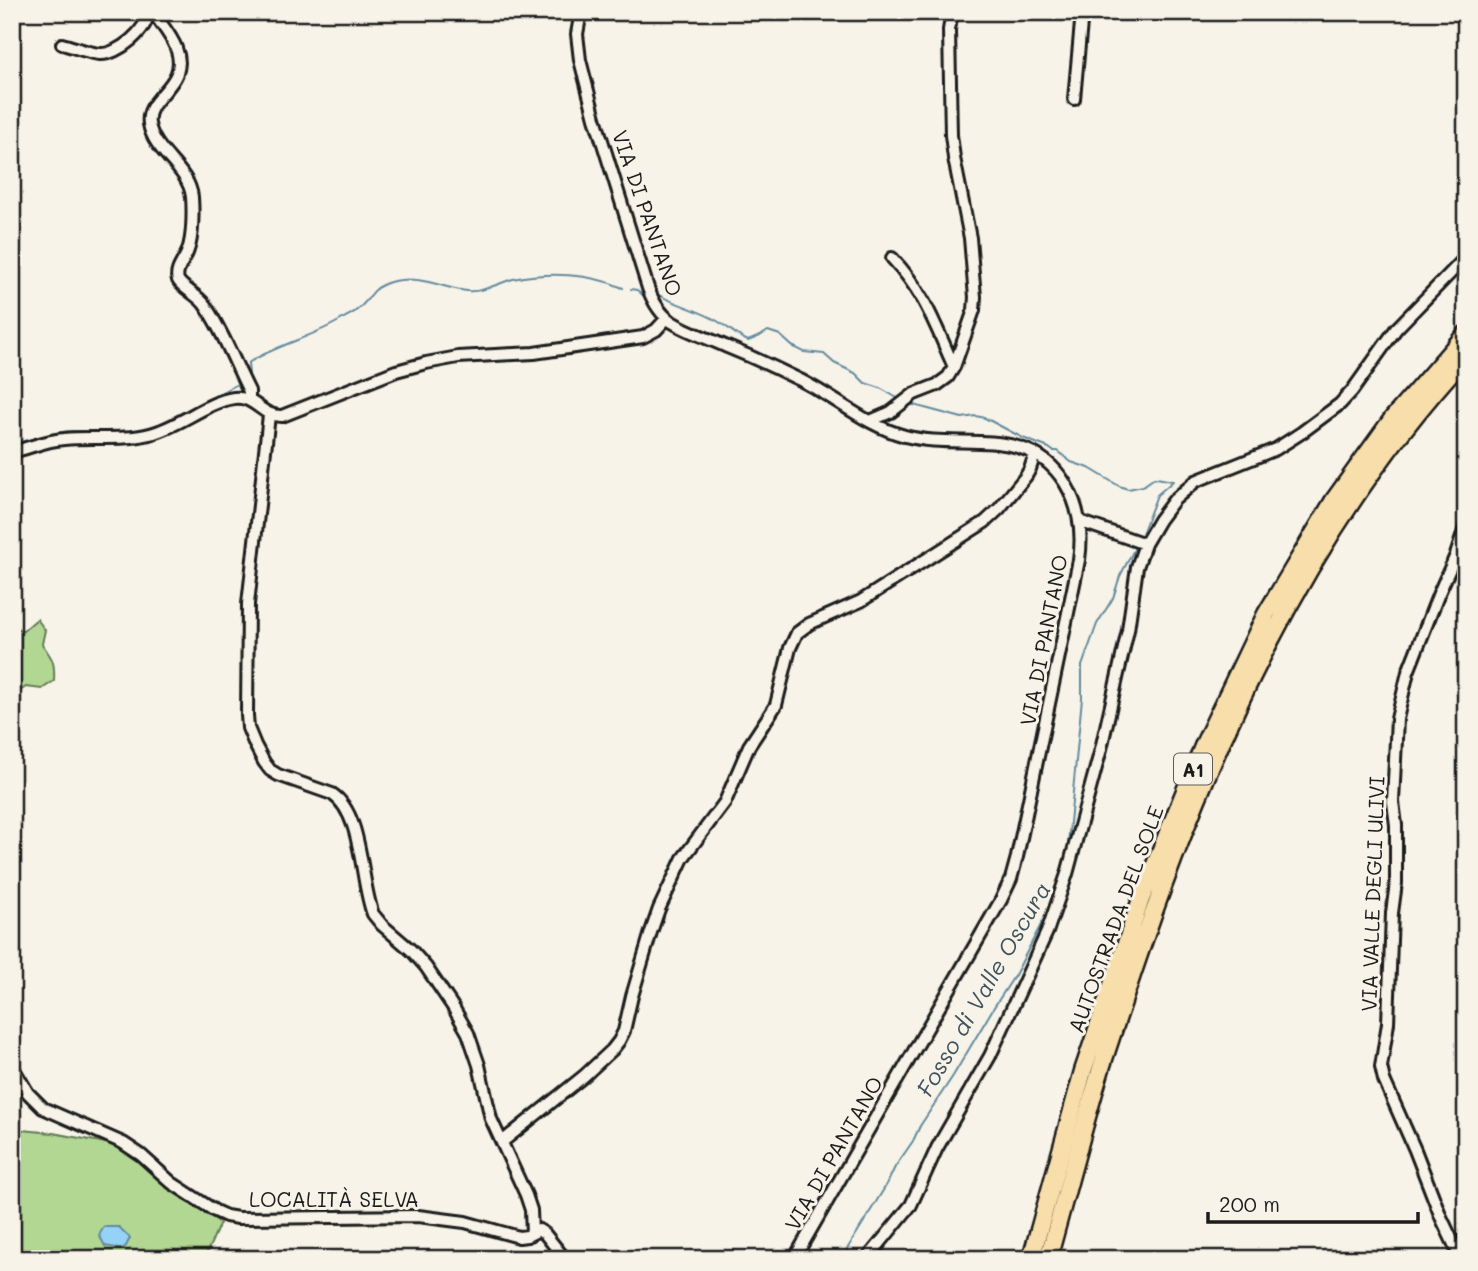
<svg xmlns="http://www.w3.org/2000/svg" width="1478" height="1271" viewBox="0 0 1478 1271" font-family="Mali,sans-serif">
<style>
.green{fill:#b1d793;stroke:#667a58;stroke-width:2}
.water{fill:#94d3f5;stroke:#648a9e;stroke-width:2}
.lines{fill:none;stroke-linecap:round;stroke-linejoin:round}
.stream{stroke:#648a9e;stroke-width:2}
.minor-casing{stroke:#1c1c1c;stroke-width:16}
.highway-casing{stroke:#1c1c1c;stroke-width:21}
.minor{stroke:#f7f3e8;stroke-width:10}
.highway{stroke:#f8deab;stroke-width:16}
.labels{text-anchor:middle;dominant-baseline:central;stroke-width:6;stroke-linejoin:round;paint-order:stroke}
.shield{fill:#f7f3e8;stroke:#5e5c59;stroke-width:2}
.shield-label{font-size:19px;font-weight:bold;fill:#1c1c1c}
.street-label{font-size:21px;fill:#1c1c1c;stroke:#f7f3e8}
.water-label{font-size:23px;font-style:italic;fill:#40535d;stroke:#f7f3e8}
</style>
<rect width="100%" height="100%" fill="#f7f3e8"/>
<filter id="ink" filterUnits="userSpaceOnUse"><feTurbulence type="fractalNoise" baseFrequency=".0143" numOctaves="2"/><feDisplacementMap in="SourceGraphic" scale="14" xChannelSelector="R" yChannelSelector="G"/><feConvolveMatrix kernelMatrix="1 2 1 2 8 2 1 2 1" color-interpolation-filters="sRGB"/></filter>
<g filter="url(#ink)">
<!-- green -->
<path class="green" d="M37,619l8,11 -3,14c11,15 13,18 12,37l-12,8 -16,-2 -14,9v-70l11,5z
M12,1129l41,4 74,14 93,76 -16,36h-192z"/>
<!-- water -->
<path class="water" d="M104,1227h15l11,11 -4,8 -4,3 -17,-3 -6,-11z"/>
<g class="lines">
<!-- stream -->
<path class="stream" d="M631,289l6,1 8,7 3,-1
M657,294c19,11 43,16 62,28 10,6 18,14 29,19l12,-5 8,-5 12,4 12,11 12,6 20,2 10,9 21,10 10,10 15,5 19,11
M247,377l2,-3 -1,-11c30,-19 66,-26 96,-45 5,-3 10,-5 14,-9 15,-12 13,-23 36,-28 27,-6 48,7 73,10 15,2 31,-8 46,-12 35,-7 77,-6 110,9
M910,404l52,14 14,-2 9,2 38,20 26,10 4,3h5l13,11 18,6 30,18 9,3 15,-3 10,-7 4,-1 15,3
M12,444c20,-4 38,-12 59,-13 25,-1 52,4 76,-3 31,-8 64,-32 93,-45
M1141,536l16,-41 16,-14
M1067,854l15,-156v-32l15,-42 16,-26 7,-22 17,-32
M841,1259l46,-75 8,-17 18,-26 7,-15 33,-50 41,-69 21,-32 34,-66"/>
<defs>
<path id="minor" d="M153,12c8,12 18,23 23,36 15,38 -32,48 -27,76 5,29 40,44 43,73 1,14 1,40 -4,53 -2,9 -14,20 -10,30 3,7 21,16 27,25 18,27 30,58 44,86v9
M581,12l-4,22 3,26 15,58 53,170c5,14 12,26 24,34 16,10 36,16 53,24 25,10 49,21 73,33 36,17 68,47 107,57 56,15 123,-13 160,47 14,23 18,50 14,77l-62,297 -6,22 -10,21 -207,359
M62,44c12,3 26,9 38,10 18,1 48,-24 48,-42
M1074,99l8,-87
M892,258c33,35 43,67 62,109
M269,415l-21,189 -1,111 1,13 7,17 9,17 6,8 8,5 54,19c31,20 28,87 41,120l9,11 29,25 15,17 27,40 15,26 11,32 12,54 35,76 5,15 1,23
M870,421l21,-9 23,-18 23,-9 11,-8 6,-10 20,-57 1,-13 -5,-59 -16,-80 -3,-23 -2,-105 3,-18
M12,452c18,-4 34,-12 52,-13 29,-3 58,2 86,-5 29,-7 56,-32 84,-36 21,-3 27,19 48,18l114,-45 30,-8 32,-6 76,-4 109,-16 13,-7 11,-12
M1079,521l66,23
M12,1066l16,27 15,15 80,35 18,12 31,28 43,28 11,5 12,2 180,-2 47,6 54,15 8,-1 12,-6 6,4 20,25
M502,1142l82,-66 28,-26 7,-9 5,-10 8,-35 19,-64 8,-23 24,-51 42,-56 24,-56 27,-41 14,-57 7,-15 12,-9 52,-23 124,-79 14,-13 27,-33 4,-7 5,-15
M867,1259l44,-54 26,-57 53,-92 57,-124 20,-58 34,-125 27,-119 9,-63 8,-23 14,-24 15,-20 22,-19 80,-32 25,-16 39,-29 12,-13 44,-62 70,-72
M1461,1259l-20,-42 -26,-67 -31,-70 -3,-13 7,-44 4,-110 4,-30v-58l-3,-23 4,-83 11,-47 31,-79 17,-38 10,-30"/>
<path id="highway" d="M1031,1259l52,-188 58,-172 63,-155 62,-130 68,-114 59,-82 73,-84
M1048,1259c17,-61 33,-123 51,-184 10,-33 22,-67 33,-100 74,-221 173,-445 334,-619"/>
</defs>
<!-- minor casing -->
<use href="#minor" class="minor-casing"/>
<!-- highway casing -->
<use href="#highway" class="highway-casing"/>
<!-- minor -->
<use href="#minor" class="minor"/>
<!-- highway -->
<use href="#highway" class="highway"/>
</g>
</g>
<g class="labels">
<!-- shield labels -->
<rect class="shield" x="1174" y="753.5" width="38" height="31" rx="5"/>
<g class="shield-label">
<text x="1193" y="769">A1</text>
</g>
<!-- street labels -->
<g class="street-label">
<text transform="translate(648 213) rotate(71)">VIA DI PANTANO</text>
<text transform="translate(1043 640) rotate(-79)">VIA DI PANTANO</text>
<text transform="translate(1372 894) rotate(-88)">VIA VALLE DEGLI ULIVI</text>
<text transform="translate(1115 919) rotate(-70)">AUTOSTRADA DEL SOLE</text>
<text transform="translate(833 1153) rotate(-60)">VIA DI PANTANO</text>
<text x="334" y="1198">LOCALITÀ SELVA</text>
</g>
<!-- water labels -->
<g class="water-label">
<text transform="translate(983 989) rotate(-60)">Fosso di Valle Oscura</text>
</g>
</g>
<!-- margin -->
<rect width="1478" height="1271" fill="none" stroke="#f7f3e8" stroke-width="42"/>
<rect x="21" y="21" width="1436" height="1229" fill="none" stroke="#1c1c1c" stroke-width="2.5" filter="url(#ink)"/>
<!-- scale -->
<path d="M1208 1212v10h210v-10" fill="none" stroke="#1c1c1c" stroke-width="3.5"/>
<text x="1219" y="1212" font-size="21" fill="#1c1c1c" stroke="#f7f3e8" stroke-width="5" paint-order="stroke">200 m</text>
</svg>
